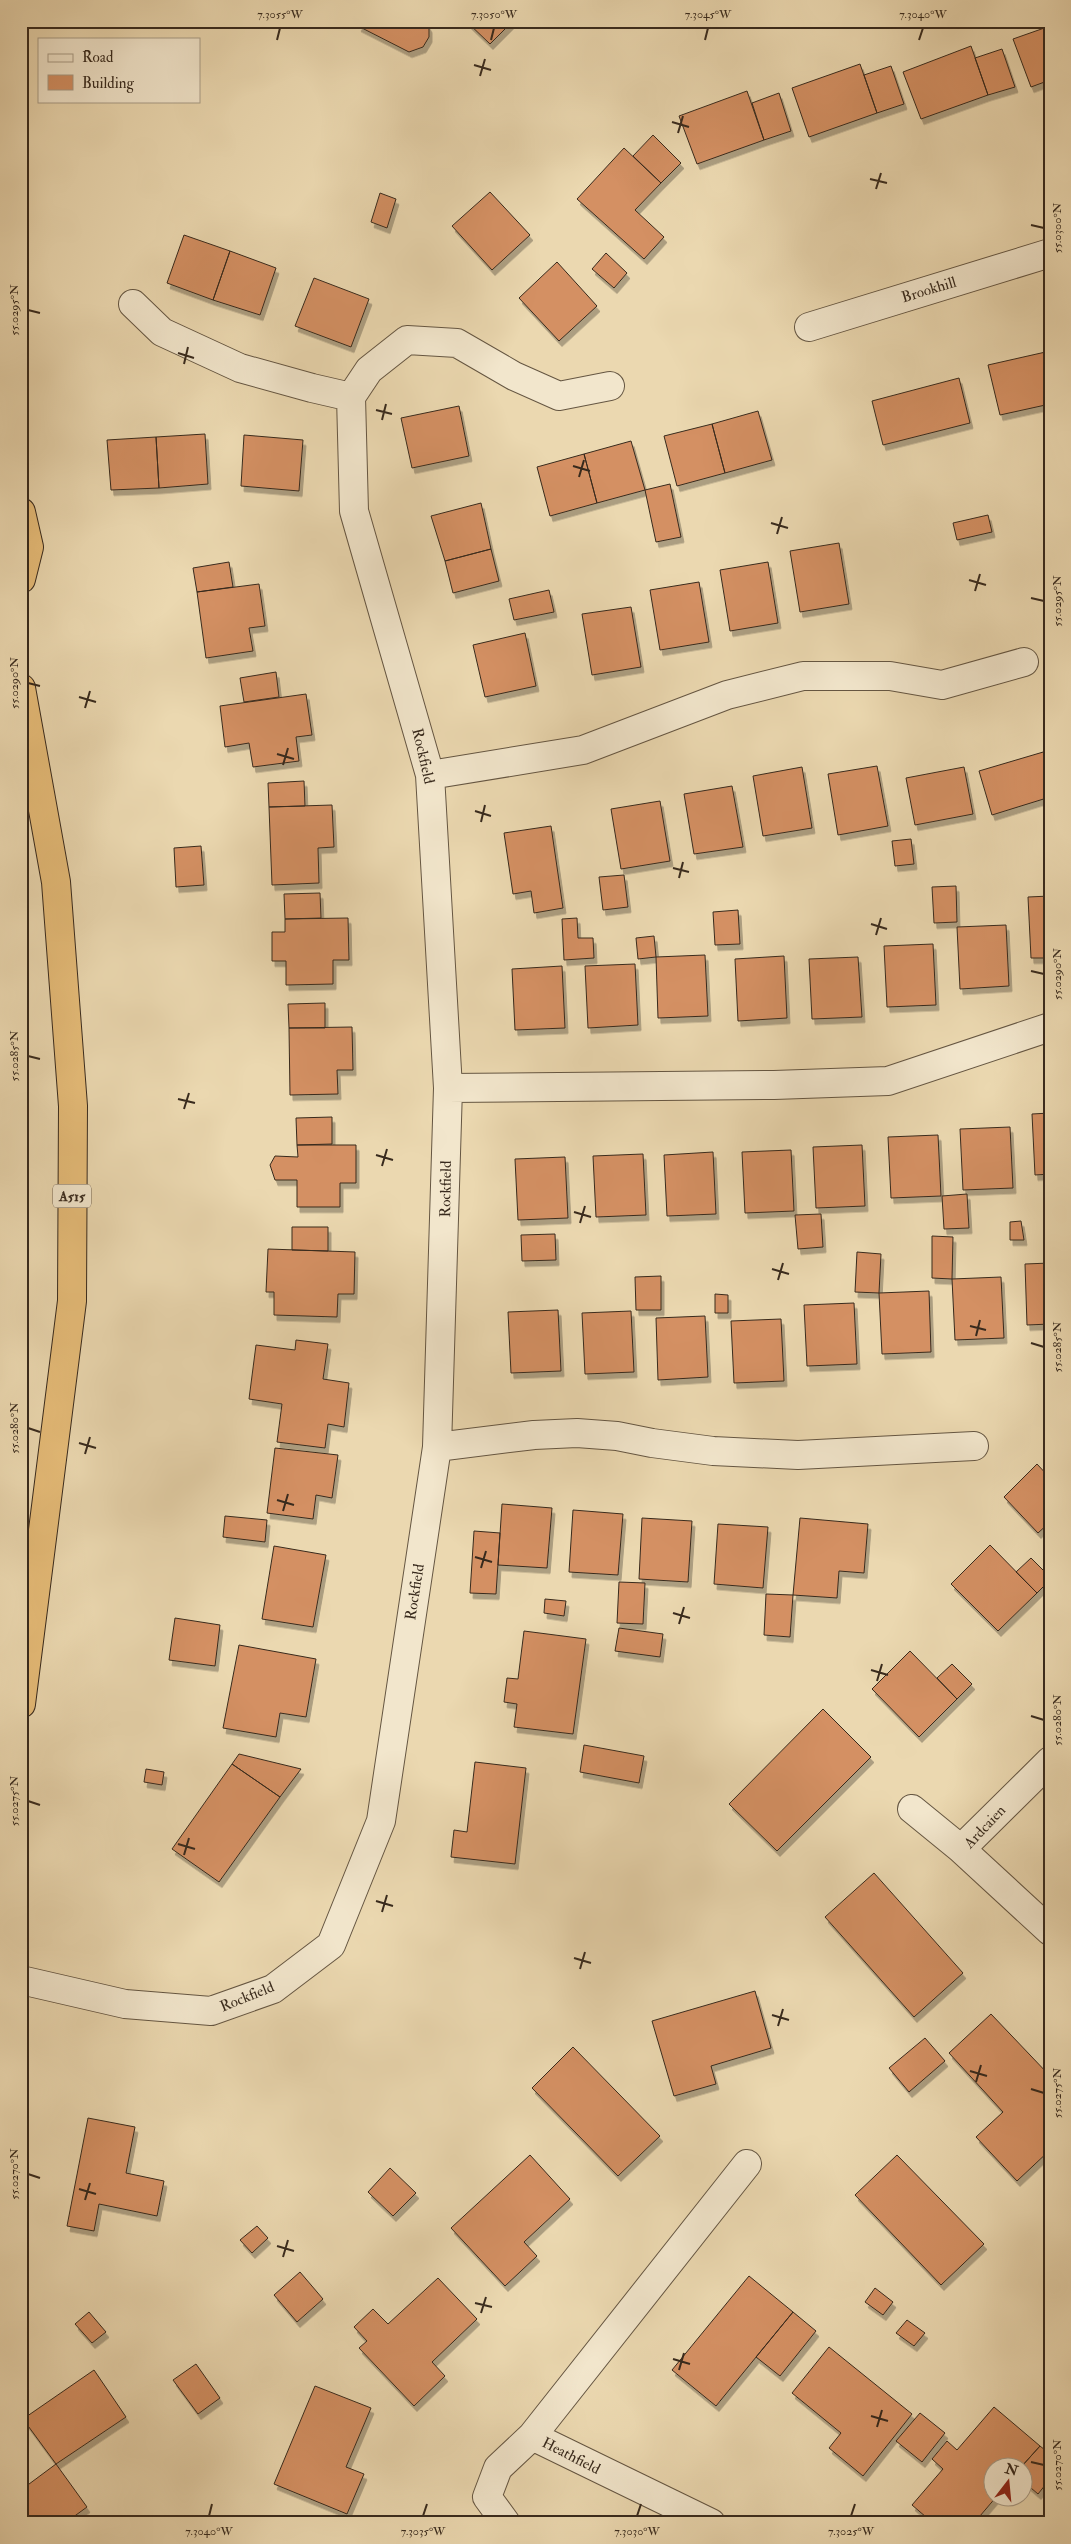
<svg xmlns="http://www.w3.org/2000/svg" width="1071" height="2544" viewBox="0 0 1071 2544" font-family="'IM FELL Double Pica',serif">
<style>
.building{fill:#d49063;stroke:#382a1d;filter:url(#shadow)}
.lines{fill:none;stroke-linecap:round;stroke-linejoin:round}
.minor-casing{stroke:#655642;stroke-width:30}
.highway-casing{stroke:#382a1d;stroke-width:30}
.minor{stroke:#f2e6cc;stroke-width:28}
.highway{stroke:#e6bc78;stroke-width:28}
.ticks{fill:none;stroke:#382a1d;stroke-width:2}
.labels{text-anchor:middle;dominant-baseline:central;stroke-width:4.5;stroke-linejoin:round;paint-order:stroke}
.shield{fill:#f2e6cc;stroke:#706252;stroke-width:1}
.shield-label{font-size:14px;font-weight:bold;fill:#382a1d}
.street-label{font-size:15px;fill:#382a1d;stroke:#f2e6cc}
.neatline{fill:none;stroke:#382a1d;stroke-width:2}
.ticks-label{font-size:12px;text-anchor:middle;fill:#382a1d}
</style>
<defs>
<filter id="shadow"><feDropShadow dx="3" dy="5.5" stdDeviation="0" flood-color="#0004"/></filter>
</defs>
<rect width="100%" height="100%" fill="#ebd8b0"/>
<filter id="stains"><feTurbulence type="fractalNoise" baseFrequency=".004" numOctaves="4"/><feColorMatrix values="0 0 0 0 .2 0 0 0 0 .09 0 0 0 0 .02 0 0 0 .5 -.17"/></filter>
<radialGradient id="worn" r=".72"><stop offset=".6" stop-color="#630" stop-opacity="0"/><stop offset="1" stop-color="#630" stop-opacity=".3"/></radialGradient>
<!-- building -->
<path class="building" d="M361,21h64l4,6v10l-6,10 -14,5 -51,-26z
M466,21h47l-23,23z
M1050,26v54l-19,7 -18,-48z
M971,46l17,49 -67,24 -18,-47z
M1002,49l13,38 -27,8 -13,-37z
M860,64l17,49 -68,24 -17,-49z
M891,66l13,38 -27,9 -13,-38z
M747,91l17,49 -67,24 -18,-48z
M779,93l12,38 -27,9 -12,-37z
M653,135l28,28 -20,20 -28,-27z
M624,148l37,35 -26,27 29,27 -20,22 -67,-60z
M490,192l40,43 -38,35 -40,-44z
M380,193l16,6 -9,29 -16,-6z
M184,235l46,16 -17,49 -46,-17z
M230,251l46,17 -16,47 -47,-15z
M606,253l21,20 -13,15 -22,-19z
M557,262l40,44 -38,35 -40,-43z
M314,278l55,21 -18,48 -56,-21z
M1050,351v53l-50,11 -12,-50z
M959,378l11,45 -87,22 -11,-44z
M459,406l10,50 -57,12 -11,-50z
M758,411l14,49 -47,13 -13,-49z
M712,424l13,49 -48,13 -13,-50z
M205,434l3,50 -49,4 -3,-51z
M244,435l59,5 -4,51 -58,-5z
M156,437l3,51 -48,2 -4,-50z
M631,441l14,49 -48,13 -13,-49z
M584,454l13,49 -47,13 -13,-49z
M670,484l11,53 -25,5 -11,-52z
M481,503l10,46 -46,12 -14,-45z
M988,515l4,17 -35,8 -4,-17z
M839,543l10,61 -49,8 -10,-61z
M491,549l8,32 -46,12 -8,-32z
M229,562l4,25 -36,5 -4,-24z
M768,562l10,61 -48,8 -10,-61z
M699,582l10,60 -49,8 -10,-60z
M259,584l6,42 -16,2 4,23 -47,7 -9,-66z
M549,590l5,22 -40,8 -5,-21z
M631,607l10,60 -49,8 -10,-61z
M525,633l11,53 -51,11 -12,-52z
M276,672l3,25 -35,5 -4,-24z
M306,694l6,41 -16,2 3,24 -46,6 -4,-24 -24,4 -5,-41z
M1050,750v47l-58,18 -13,-44z
M877,766l11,60 -50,9 -10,-61z
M802,767l10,61 -49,8 -10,-60z
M964,767l9,47 -58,11 -9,-47z
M304,781l1,25 -36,1 -1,-24z
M732,786l11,61 -49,7 -10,-60z
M660,801l10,60 -49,8 -10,-60z
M332,805l2,42 -16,1 1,35 -47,2 -3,-78z
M551,826l12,82 -29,5 -3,-22 -18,3 -9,-61z
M911,839l3,25 -19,2 -3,-25z
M201,846l3,39 -28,2 -2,-39z
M624,875l4,32 -25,3 -4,-33z
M956,886l1,36 -23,1 -2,-36z
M320,893l1,25 -36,1 -1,-25z
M1050,896v62h-19l-3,-61z
M738,910l2,34 -25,1 -2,-33z
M348,918l1,42h-16v24l-47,1v-24h-14v-29h13v-13z
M577,918l1,20h15l1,20 -30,2 -2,-41z
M1006,925l3,61 -49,3 -3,-62z
M654,936l2,21 -18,2 -2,-21z
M933,944l3,61 -49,2 -3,-61z
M705,955l3,61 -50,2 -2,-61z
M784,956l3,62 -49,3 -3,-62z
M858,957l4,60 -50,2 -3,-60z
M635,964l3,61 -50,3 -3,-62z
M562,966l3,62 -50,2 -3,-61z
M325,1003v25h-36l-1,-24z
M352,1027l1,43h-16l1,24 -48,1 -1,-67z
M1050,1113v61l-15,1 -3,-61z
M332,1117v27l-35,1 -1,-27z
M1010,1127l3,61 -50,2 -3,-61z
M938,1135l3,61 -50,2 -3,-61z
M297,1145h59v38h-16v24h-43v-27h-22l-5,-15 5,-9 23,1z
M862,1145l3,61 -49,2 -3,-61z
M791,1150l3,61 -49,2 -3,-61z
M713,1152l3,62 -49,2 -3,-61z
M643,1154l3,61 -50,2 -3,-61z
M565,1157l3,61 -50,2 -3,-61z
M967,1194l2,34 -25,1 -2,-33z
M821,1214l2,33 -25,2 -3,-34z
M1021,1221l3,19h-14v-18z
M292,1227h36v24l-36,-1z
M555,1234l1,26 -34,1 -1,-26z
M932,1236l21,1 -1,42 -20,-1z
M268,1249l87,3 -1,42h-16l-1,23 -63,-2v-23h-8z
M857,1252l24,2 -2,39 -24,-1z
M1050,1263v61l-23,1 -2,-61z
M661,1276v34h-25l-1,-33z
M1001,1277l3,61 -49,2 -3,-61z
M929,1291l2,61 -49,2 -3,-61z
M715,1294l13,1v18h-13z
M854,1303l3,61 -50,2 -3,-61z
M558,1310l3,61 -50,2 -3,-61z
M631,1311l3,61 -49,2 -3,-61z
M705,1316l3,61 -50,3 -2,-62z
M781,1319l3,62 -50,2 -3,-62z
M296,1340l32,4 -5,35 26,4 -5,44 -16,-3 -3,24 -48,-6 5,-38 -33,-5 7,-54 39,5z
M275,1448l63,7 -6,43 -16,-3 -3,24 -46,-6z
M1037,1464l13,14v44l-12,11 -34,-36z
M502,1504l50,4 -5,60 -49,-3z
M573,1510l50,4 -5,61 -49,-3z
M225,1516l42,4 -2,22 -42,-5z
M642,1518l50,3 -4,61 -49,-3z
M800,1518l68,6 -4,49 -25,-2 -2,27 -44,-3z
M718,1524l50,3 -5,61 -49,-4z
M474,1531l26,2 -4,61 -26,-1z
M990,1545l47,48 -39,38 -47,-47z
M274,1546l52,9 -13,72 -51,-8z
M1031,1558l19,19v3l-13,13 -21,-21z
M619,1582l26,1 -2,41 -26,-1z
M766,1594l27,1 -3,42 -26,-2z
M545,1599l21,2 -2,15 -20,-3z
M175,1618l45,7 -5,41 -46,-6z
M619,1628l44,6 -3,23 -45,-6z
M524,1631l62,8 -13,95 -59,-7 3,-23 -13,-2 3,-24 11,1z
M239,1645l77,14 -10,58 -26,-4 -4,24 -53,-9z
M910,1651l47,48 -38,38 -47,-48z
M952,1664l20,20 -15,15 -20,-21z
M823,1709l48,48 -94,94 -48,-47z
M584,1745l60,11 -5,27 -59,-11z
M239,1754l62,15 -21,28 -48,-33z
M475,1762l51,6 -11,96 -64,-7 3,-27 13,2z
M232,1764l48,33 -61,85 -47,-33z
M146,1769l18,3 -2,13 -18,-3z
M874,1873l89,100 -49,44 -89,-100z
M755,1991l16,57 -60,18 5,18 -42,12 -22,-75z
M991,2014l59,62v74l-33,31 -41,-44 27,-25 -54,-59z
M925,2038l20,23 -36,31 -20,-24z
M573,2047l87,89 -42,40 -86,-88z
M88,2118l47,9 -9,46 38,8 -7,35 -58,-12 -5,27 -27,-5z
M530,2155l40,44 -46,43 13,14 -32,30 -54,-58z
M897,2155l87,89 -43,41 -86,-90z
M390,2168l26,25 -23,23 -25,-24z
M257,2226l11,12 -16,15 -12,-13z
M300,2272l23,27 -26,23 -23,-27z
M749,2276l44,36 -77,94 -44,-36z
M438,2278l39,41 -45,43 13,14 -31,30 -55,-58 8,-7 -13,-14 19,-18 15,15z
M875,2288l18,14 -10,13 -18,-13z
M89,2312l17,20 -14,11 -17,-19z
M793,2312l23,19 -36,45 -24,-19z
M907,2320l18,13 -11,13 -18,-13z
M829,2347l83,67 -49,62 -34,-28 12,-15 -49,-40z
M196,2364l24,34 -22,16 -25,-34z
M94,2370l32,47 -70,47 -33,-45z
M315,2386l56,22 -25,59 18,7 -17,40 -73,-30z
M994,2407l46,39 -18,20h-28v30h3l-23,27h-41l-21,-18 31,-36 -11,-10 15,-18 10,9z
M920,2413l25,20 -23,29 -26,-21z
M1040,2446l10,8v25l-12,15 -14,-12 -2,-16z
M56,2464l31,43 -22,16h-44v-33z"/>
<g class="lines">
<defs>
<path id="minor" d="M133,304l29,28 78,36 72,20 39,9
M809,327l241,-74
M430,775l153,-25 144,-55 76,-19h87l52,9 82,-23
M448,1088l326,-3 114,-4 162,-54
M437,1447l97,-12 43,-2 40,3 35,7 61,8 85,4 176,-9
M1050,1761l-89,88 89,82
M912,1809l49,40
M21,1980l104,24 86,7 62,-22 58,-44 50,-124 56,-374 11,-359 -18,-313 -76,-264 -3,-114 18,-27 38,-30 50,3 57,33 45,20 51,-10
M532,2436l215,-272
M506,2523l-19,-26 11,-29 34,-32 179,87"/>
<path id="highway" d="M21,512l8,35 -8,32
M21,688l35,194 17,224 -1,195 -51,403"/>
</defs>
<!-- minor casing -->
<use href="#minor" class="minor-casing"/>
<!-- highway casing -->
<use href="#highway" class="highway-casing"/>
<!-- minor -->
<use href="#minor" class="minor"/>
<!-- highway -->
<use href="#highway" class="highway"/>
</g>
<!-- ticks -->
<path class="ticks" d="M277,40l3,-12M491,40l3,-12M705,40l3,-12M919,40l4,-12M474,65l17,5M480,76l5,-17M672,122l17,5M678,133l5,-17M870,179l17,4M876,189l5,-16M1031,225l13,3M28,310l12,3M178,353l16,5M184,364l4,-17M376,410l16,4M382,420l4,-16M573,466l17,5M579,477l5,-17M771,523l17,5M777,534l5,-17M969,580l17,5M975,591l5,-17M1031,598l13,3M28,683l12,3M79,697l17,5M85,708l5,-17M277,754l17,5M283,765l5,-17M475,811l16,5M481,822l4,-17M673,868l16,4M679,878l4,-16M871,924l16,5M876,935l5,-17M1031,971l13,3M28,1056l12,3M178,1099l17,4M184,1109l5,-16M376,1155l17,5M382,1166l5,-17M574,1212l17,5M580,1223l5,-17M772,1269l17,5M778,1280l5,-17M970,1326l16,4M976,1336l4,-16M1031,1343l13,4M28,1428l12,4M79,1443l17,5M85,1454l5,-17M277,1500l17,5M283,1511l5,-17M475,1557l17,5M481,1568l5,-17M673,1613l17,5M679,1624l5,-17M871,1670l17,5M877,1681l5,-17M1031,1716l13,4M28,1801l12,4M178,1844l17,5M184,1855l5,-17M376,1901l17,5M382,1912l5,-17M574,1958l17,5M580,1969l5,-17M772,2015l17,5M778,2026l5,-17M970,2071l17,5M976,2082l5,-17M1031,2089l13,4M28,2174l12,4M79,2189l17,5M85,2200l5,-17M277,2246l17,5M283,2257l5,-17M475,2303l17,4M481,2313l5,-16M673,2359l17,5M679,2370l5,-17M871,2416l17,5M877,2427l5,-17M1031,2462l13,3M209,2516l3,-12M423,2516l4,-12M637,2516l4,-12M851,2516l4,-12"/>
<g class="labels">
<!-- shield labels -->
<rect class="shield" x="53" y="1184.5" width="38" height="23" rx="4"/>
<g class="shield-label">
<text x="72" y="1196">A515</text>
</g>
<!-- street labels -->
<g class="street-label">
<text transform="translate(929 290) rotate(-17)">Brookhill</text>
<text transform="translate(423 756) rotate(77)">Rockfield</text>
<text transform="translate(446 1189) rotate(-89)">Rockfield</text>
<text transform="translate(415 1592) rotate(-81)">Rockfield</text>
<text transform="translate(985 1827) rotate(-47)">Ardcaien</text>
<text transform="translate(247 1997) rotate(-22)">Rockfield</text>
<text transform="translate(571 2456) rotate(27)">Heathfield</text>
</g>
</g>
<!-- margin -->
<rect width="1071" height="2544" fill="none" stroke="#ebd8b0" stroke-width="55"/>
<!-- legend -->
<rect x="38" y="38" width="162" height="65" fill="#f2e6cc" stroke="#a89b86"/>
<rect x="48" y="54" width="25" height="8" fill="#f2e6cc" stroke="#a89b86"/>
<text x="82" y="62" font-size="15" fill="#382a1d">Road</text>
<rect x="48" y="75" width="25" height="15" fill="#d49063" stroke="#a89b86"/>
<text x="82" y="88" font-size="15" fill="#382a1d">Building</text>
<!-- north arrow -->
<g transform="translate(1008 2482) rotate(16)"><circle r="24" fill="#f2e6cc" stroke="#a89b86"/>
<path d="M0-4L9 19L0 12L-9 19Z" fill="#8f2418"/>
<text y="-8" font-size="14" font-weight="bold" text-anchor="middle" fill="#382a1d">N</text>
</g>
<rect x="28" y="28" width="1016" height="2488" class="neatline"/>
<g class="ticks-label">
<text x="280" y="18">7.3055°W</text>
<text x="494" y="18">7.3050°W</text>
<text x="708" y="18">7.3045°W</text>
<text x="923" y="18">7.3040°W</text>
<text transform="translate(1057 228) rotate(-90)" y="4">55.0300°N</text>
<text transform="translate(14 310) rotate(-90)" y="4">55.0295°N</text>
<text transform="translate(1057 601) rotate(-90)" y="4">55.0295°N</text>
<text transform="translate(14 683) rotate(-90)" y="4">55.0290°N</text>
<text transform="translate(1057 974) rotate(-90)" y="4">55.0290°N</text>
<text transform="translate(14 1056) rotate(-90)" y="4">55.0285°N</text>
<text transform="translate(1057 1347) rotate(-90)" y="4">55.0285°N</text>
<text transform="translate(14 1428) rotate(-90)" y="4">55.0280°N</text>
<text transform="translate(1057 1720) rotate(-90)" y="4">55.0280°N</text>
<text transform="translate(14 1801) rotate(-90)" y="4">55.0275°N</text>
<text transform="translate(1057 2093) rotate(-90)" y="4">55.0275°N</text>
<text transform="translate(14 2174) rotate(-90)" y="4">55.0270°N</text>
<text transform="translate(1057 2465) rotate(-90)" y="4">55.0270°N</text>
<text x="209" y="2535">7.3040°W</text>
<text x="423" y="2535">7.3035°W</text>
<text x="637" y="2535">7.3030°W</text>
<text x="851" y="2535">7.3025°W</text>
</g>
<rect width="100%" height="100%" filter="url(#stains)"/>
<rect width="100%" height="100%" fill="url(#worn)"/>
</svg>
